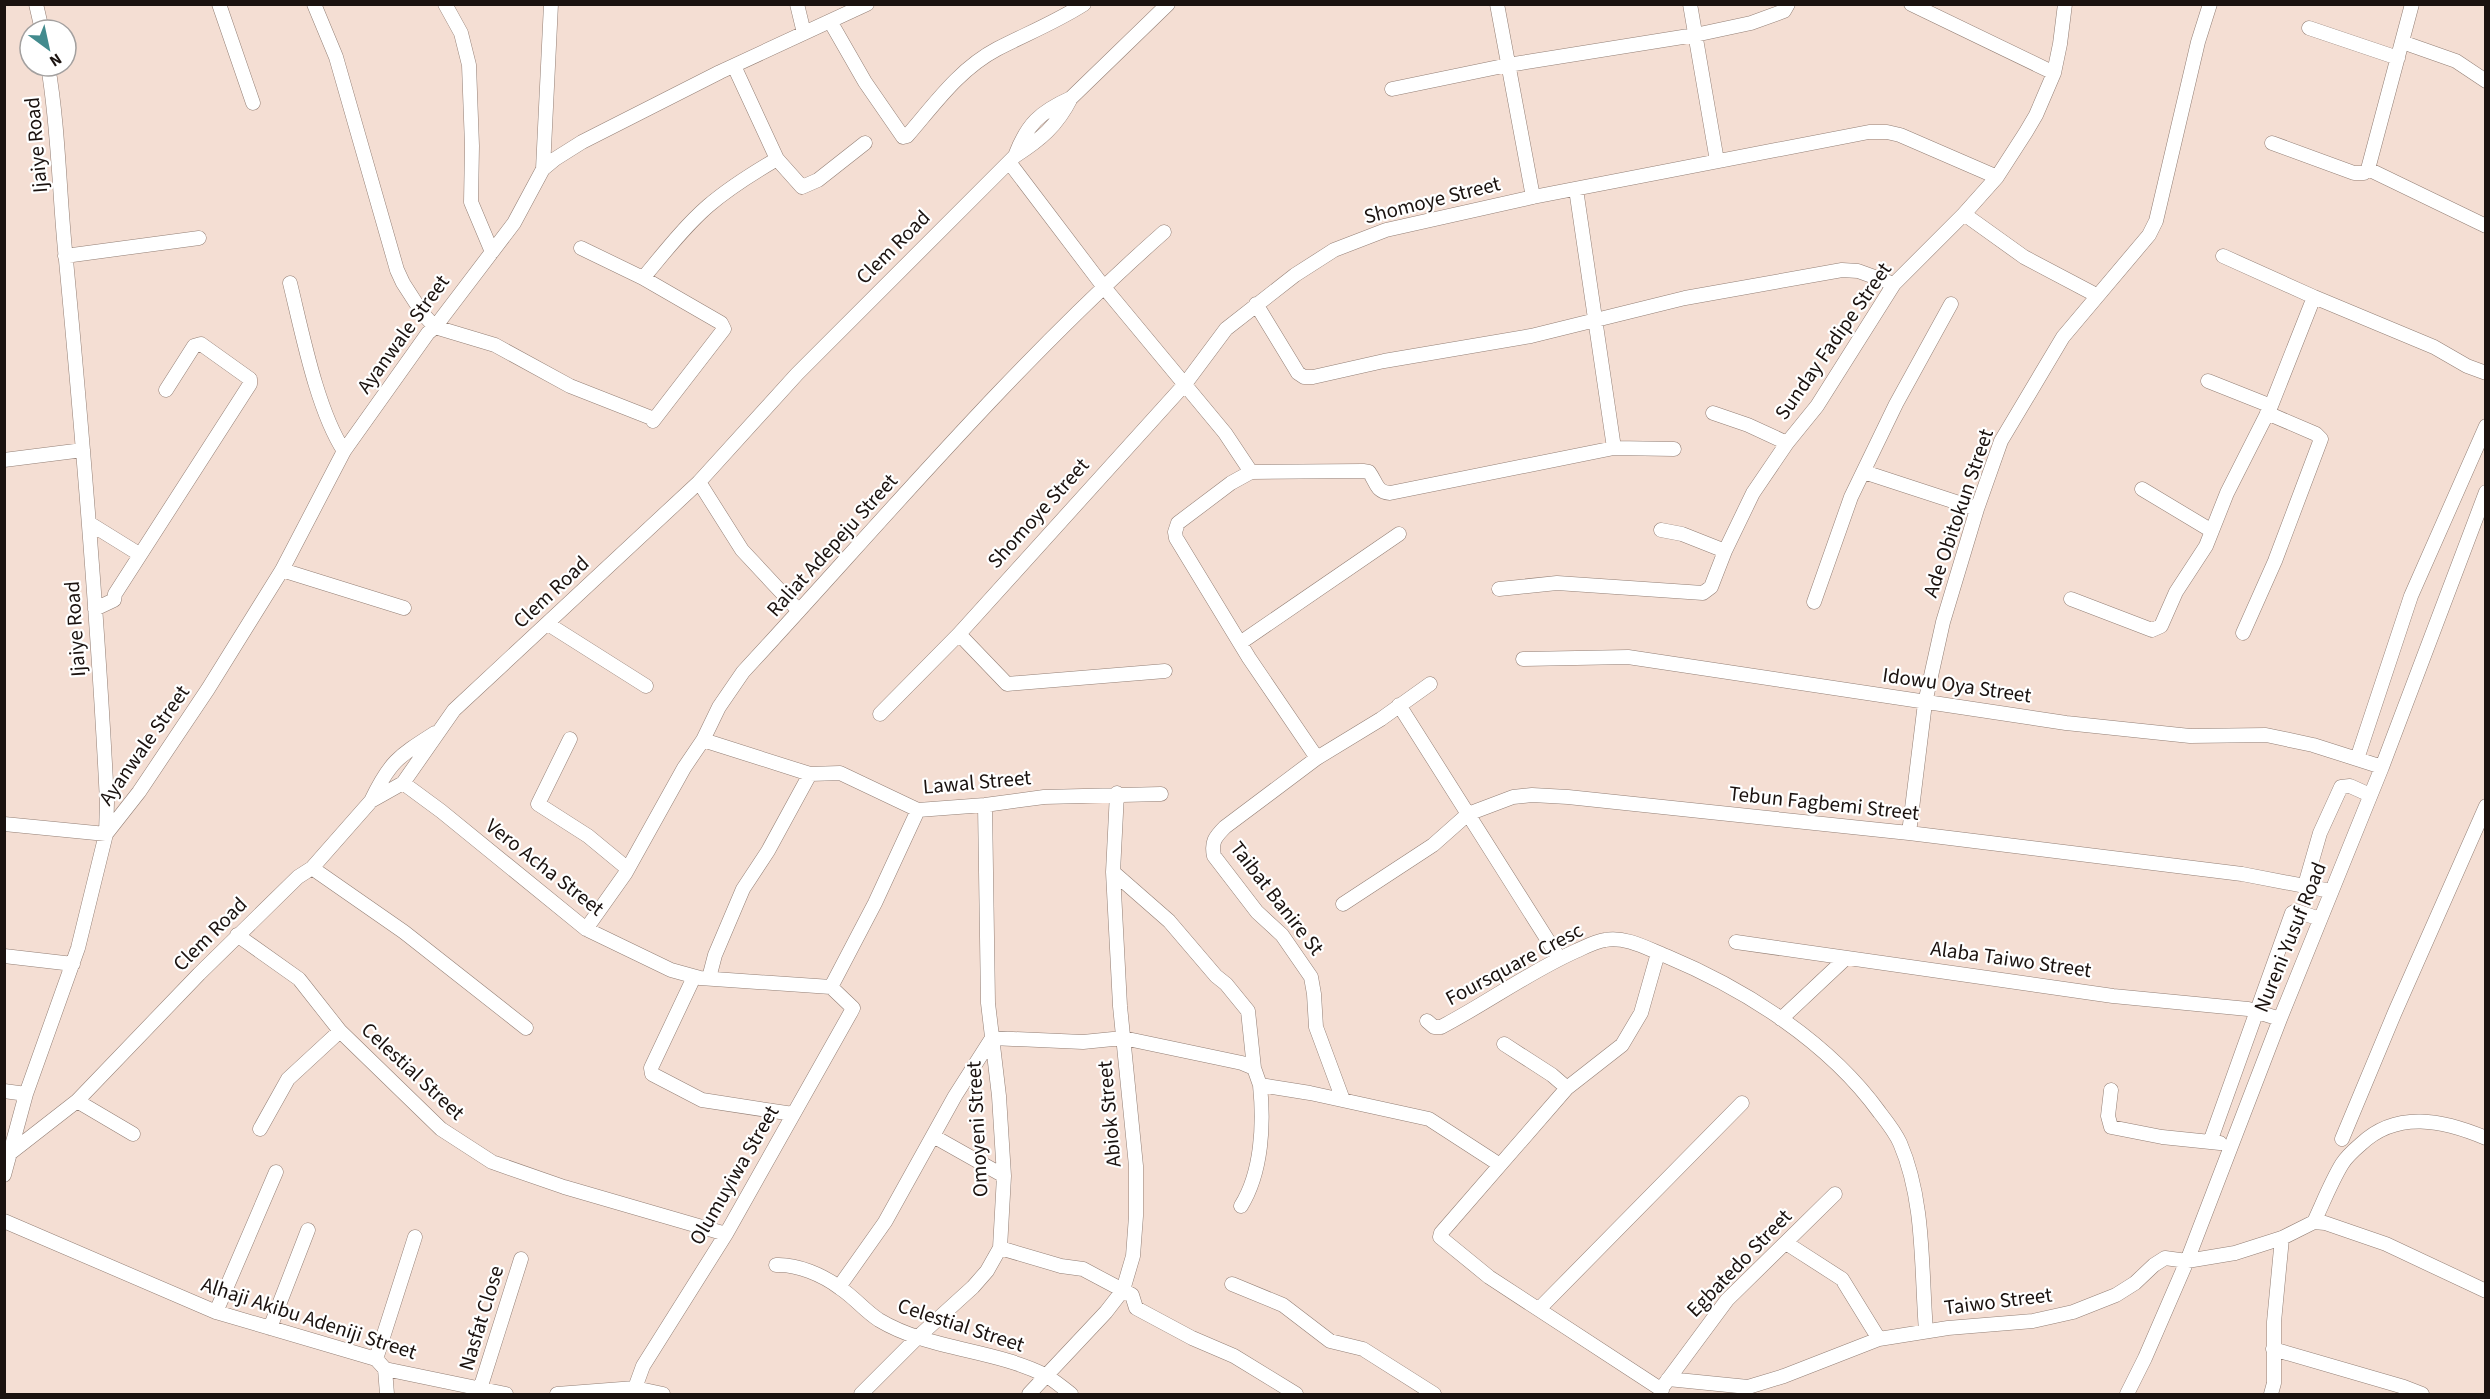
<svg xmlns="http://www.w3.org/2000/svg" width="2490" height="1399" viewBox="0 0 2490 1399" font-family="'Source Sans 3',sans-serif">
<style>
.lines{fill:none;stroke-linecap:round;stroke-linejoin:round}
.minor-casing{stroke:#937f75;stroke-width:15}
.minor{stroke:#fff;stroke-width:14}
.labels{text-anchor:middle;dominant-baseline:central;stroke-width:4.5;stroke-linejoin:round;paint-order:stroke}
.street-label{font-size:21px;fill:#1a120f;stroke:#fff}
</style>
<rect width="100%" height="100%" fill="#f4ded3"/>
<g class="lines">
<defs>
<path id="minor" d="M36,4l6,26
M219,4l34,99
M314,4l22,53 61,213 6,13 20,31 12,13 60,18 75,41 84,33 -1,2 71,-92 -3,-6 -78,-45 -62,-30
M445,4l16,29 8,32 3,81 -1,56 21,50
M797,4l7,29
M1497,4l36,193
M1690,4l27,157
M1911,4l143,69
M830,21l35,61 38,55 4,-1c27,-31 52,-67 90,-87 29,-15 59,-27 87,-45
M2309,28l89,30
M2402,42l54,19 30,20
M734,66l43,93 25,28 16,-7 47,-37
M1392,89l116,-24 187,-30 56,-12 33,-12 4,-7
M2272,143l82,30h10l4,-4 44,-165
M1015,156c12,-32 25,-44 56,-58
M1009,162l94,124 122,147 26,39
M543,169l8,-165
M2368,169l118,57
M1576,189l38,259
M1964,214l60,43 72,38
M65,256l134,-18
M2223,256l91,41 120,50 33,19 19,7
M643,278c21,-25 41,-51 65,-72 21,-18 45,-33 69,-47
M290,283c12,49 27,127 54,168
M1256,304l42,69 6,4h9l71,-16 147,-25 154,-38 157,-28 16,1 36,13
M2208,381l63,25
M1713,413l35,12 39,18
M4,460l79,-10
M1864,472l113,37
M699,482l43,68 57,61
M2142,489l70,42
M89,523l50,31
M1661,530l21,4 43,17
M282,570l122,38
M1499,589l58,-6 146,10 8,-6 14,-36 28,-58 34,-50 30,-37 77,-122 70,-70 33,-37 29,-45 10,-17 18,-42 6,-29 5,-40
M2071,599l81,31 9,-4 15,-34 30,-46 21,-53 44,-87 43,-109
M1814,602l37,-105 45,-93 55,-100
M95,609l19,-9 1,-6 135,-210v-5l-49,-35 -7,2 -28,44
M548,624l98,62
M2243,633l32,-72 46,-122 -5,-5 -49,-21
M959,634l48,50 158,-13
M1240,643l159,-109
M1523,659l105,-2 438,66 124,13 76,-1 47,10 69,22
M1399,705l160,253
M880,714l79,-80 226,-250 41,-55 69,-54 39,-25 52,-20 147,-33 336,-65h18l13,3 97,42
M570,739l-32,65 50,32 40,33
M703,740l107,34 30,-1 78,37 67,-5 59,-8 117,-3
M1317,758l-68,-100 -73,-120 -1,-6 3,-9 53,-40 20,-11 112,-1 6,1c8,11 7,20 21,21l224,-45 60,1
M2357,759l54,-163 75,-170
M403,783l38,28 145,118 85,41 29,8 131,9 44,-84 43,-93
M371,801c19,-40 28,-45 64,-68
M4,824l102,10 33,-42 69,-103 74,-119 62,-119 84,-118 7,-6 79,-104 29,-54 12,-10 27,-17 138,-70 147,-68
M1909,833l16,-130 18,-81 34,-113 24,-68 62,-104 86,-102 7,-14 42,-179 12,-38
M312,868l92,64 122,96
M1113,872l56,49 47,55 10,8 22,27 6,57
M2305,885l15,-52 21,-46 9,-1 20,9
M1343,904l90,-59 35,-31 45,-17 19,-2 36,2 341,36 333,41 89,17
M586,929l39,-55 59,-106 19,-28 16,-33 24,-35c138,-149 268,-305 421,-440
M237,935l62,44 41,52 101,98 51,33 72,25 162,47
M1736,942l377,54 135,13 32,10
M1658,953l-17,60 -19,32 -55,43 -126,145 -1,4 49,40 173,113
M4,956l69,8
M694,977l-43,91 1,6 50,26 91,14
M709,978l6,-23 28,-66 25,-38 42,-77
M1781,1019l64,-60
M1427,1021l7,6h7c46,-24 88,-55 135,-76 9,-4 20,-10 29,-11 21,-4 43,9 61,16 79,33 163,86 214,157 7,9 15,19 20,30 25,58 21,126 26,188
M1504,1044l48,31 15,13
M2111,1090l-3,26 3,11 51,10 58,6
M4,1091l22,3
M1343,1100l-27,-73 -2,-33 -3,-17 -29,-42 -25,-23 -43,-56c-3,-14 1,-19 11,-29l92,-69 64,-39 49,-35
M77,1101l56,33
M260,1129l28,-50 52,-48
M933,1136l71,40
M2342,1139l53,-127 91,-206
M2210,1142l82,-229 4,-2 24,8
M9,1154l68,-53 122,-127 99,-97 14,-9 59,-67 32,-18 51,-73 245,-228 98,-108 218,-218c25,-16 42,-30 56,-58l97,-94
M4,1175l22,-81 52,-146 28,-114 1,-32c-9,-181 -24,-362 -41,-542 -7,-65 -7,-130 -18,-194
M1241,1206c21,-34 23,-82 19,-121
M4,1221l212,91 160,47 9,10 121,25
M2314,1222c9,-19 17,-40 28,-58 5,-8 12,-14 19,-20 36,-34 82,-24 125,-6
M1786,1243l56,36 37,60
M1000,1248l61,18 22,3 49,26 4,13 56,30 42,18 62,38
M776,1265c21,-1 47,10 64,23 14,9 25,23 39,32 50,30 114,29 166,55 9,5 18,13 26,19
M1232,1284l51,21 47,36 33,8 71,45
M839,1287l46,-65 70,-126 37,-58 91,4 40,-4 119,25 12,5 6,17 50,8 119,26 71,46
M1539,1309l203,-206
M216,1312l60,-140
M270,1328l38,-98
M2273,1349l131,38 18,7
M376,1359l39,-122
M385,1369l2,25
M1668,1379l80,8 36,-11 95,-37 69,-11 85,-7 40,-9 43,-17 19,-12 19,-18 11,-7 22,3 48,-8 47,-15 32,-16 11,1 61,21 100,47
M1664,1385l63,-85 108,-106
M635,1388l8,-22 83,-132 125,-222 2,-4 -22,-21
M480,1389l41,-130
M557,1394l78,-6 28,6
M861,1394l57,-57 55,-50 14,-16 13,-23 4,-72 -5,-80 -11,-93 -3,-198
M1029,1394l77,-82 17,-22 10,-34 3,-40v-50l-16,-160 -7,-134 4,-79
M2127,1394l18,-36 42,-97 93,-242 102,-252 104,-275
M2271,1394l3,-11v-61l8,-84"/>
</defs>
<!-- minor casing -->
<use href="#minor" class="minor-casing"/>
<!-- minor -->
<use href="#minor" class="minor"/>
</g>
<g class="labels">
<!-- street labels -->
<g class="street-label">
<text transform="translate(36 145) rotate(-95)">Ijaiye Road</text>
<text transform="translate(1432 200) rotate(-14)">Shomoye Street</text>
<text transform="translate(893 247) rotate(-45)">Clem Road</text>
<text transform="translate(403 334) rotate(-54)">Ayanwale Street</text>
<text transform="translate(1833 341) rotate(-55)">Sunday Fadipe Street</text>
<text transform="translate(1038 513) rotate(-48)">Shomoye Street</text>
<text transform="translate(1958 513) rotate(-71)">Ade Obitokun Street</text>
<text transform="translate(832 545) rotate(-48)">Raliat Adepeju Street</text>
<text transform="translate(551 592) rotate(-43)">Clem Road</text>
<text transform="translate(75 629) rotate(-94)">Ijaiye Road</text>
<text transform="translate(1957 685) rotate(8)">Idowu Oya Street</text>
<text transform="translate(144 745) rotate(-55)">Ayanwale Street</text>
<text transform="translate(977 782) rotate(-5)">Lawal Street</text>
<text transform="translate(1824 803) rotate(6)">Tebun Fagbemi Street</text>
<text transform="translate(545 867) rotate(38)">Vero Acha Street</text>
<text transform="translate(1277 898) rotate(52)">Taibat Banire St</text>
<text transform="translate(210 934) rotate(-45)">Clem Road</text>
<text transform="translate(2290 937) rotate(-68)">Nureni Yusuf Road</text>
<text transform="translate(2011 959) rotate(8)">Alaba Taiwo Street</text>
<text transform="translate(1514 964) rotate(-28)">Foursquare Cresc</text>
<text transform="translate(413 1071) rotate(43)">Celestial Street</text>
<text transform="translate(1109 1114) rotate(-95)">Abiok Street</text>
<text transform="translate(977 1129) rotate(-93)">Omoyeni Street</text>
<text transform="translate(734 1175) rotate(-60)">Olumuyiwa Street</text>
<text transform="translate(1739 1263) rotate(-46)">Egbatedo Street</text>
<text transform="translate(1998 1301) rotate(-7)">Taiwo Street</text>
<text transform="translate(309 1318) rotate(18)">Alhaji Akibu Adeniji Street</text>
<text transform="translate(481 1318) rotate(-73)">Nasfat Close</text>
<text transform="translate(961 1325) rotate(18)">Celestial Street</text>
</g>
</g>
<!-- border -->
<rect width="2490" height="1399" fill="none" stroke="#1a120f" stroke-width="12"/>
<!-- north arrow -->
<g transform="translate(48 48) rotate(147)"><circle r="28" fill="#ffffff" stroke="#a3a09f" stroke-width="1.5"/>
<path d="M0-4.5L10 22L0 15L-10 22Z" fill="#438b8e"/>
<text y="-9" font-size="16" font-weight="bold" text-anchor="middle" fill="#1a120f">N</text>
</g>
</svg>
